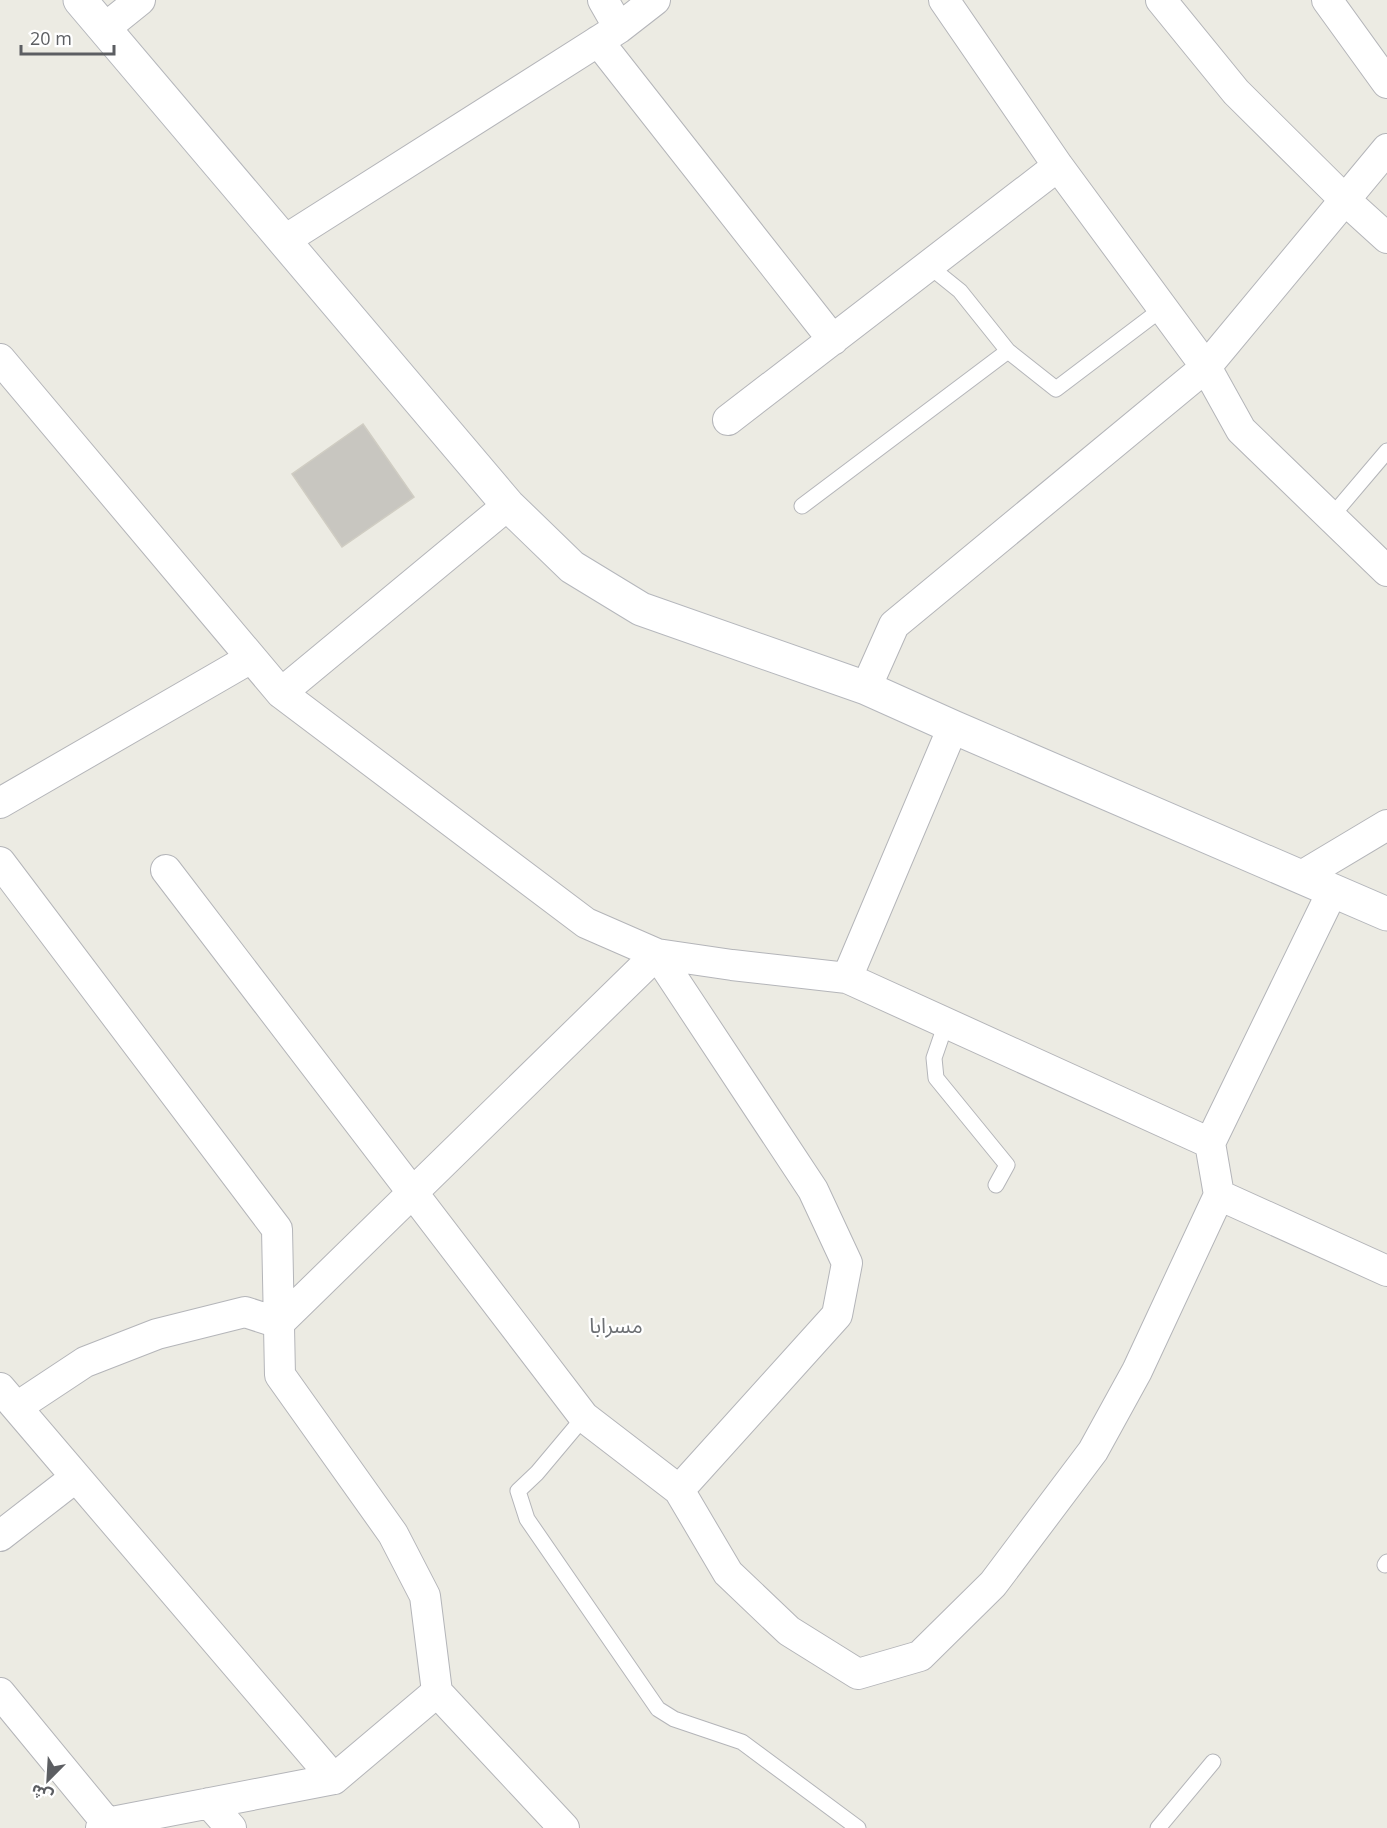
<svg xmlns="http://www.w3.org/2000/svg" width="1387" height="1828" viewBox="0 0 1387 1828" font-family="'Open Sans','Noto Sans Arabic',sans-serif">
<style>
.building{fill:#c8c6c0;stroke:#d0cdc3;stroke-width:1.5}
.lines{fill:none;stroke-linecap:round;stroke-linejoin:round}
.lane-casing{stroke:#b4b5b9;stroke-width:17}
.street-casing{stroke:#b4b5b9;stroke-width:32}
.secondary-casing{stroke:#b5b7bc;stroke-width:35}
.lane{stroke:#fff;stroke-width:15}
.street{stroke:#fff;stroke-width:30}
.secondary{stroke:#fff;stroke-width:33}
.labels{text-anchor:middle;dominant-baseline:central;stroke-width:4.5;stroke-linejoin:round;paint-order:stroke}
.quarter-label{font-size:21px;fill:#6d7074;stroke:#fff}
</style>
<rect width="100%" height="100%" fill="#ecebe3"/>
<!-- building -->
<path class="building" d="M363,424l51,73 -72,50 -50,-73z"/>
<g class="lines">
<defs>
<path id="lane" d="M929,266l31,25 48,60 48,38 107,-81
M802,506l206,-155
M1331,517l56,-66
M946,1023l-12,35 2,20 71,87 -11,20
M584,1417l-47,56 -19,18 9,28 131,190 16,10 68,23 116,86
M1385,1565l2,-3
M1158,1828l55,-66"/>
<path id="street" d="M603,0l16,28
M944,0l114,166 148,201 35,63 146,141
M1161,0l75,92 108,107 43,39
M1327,0l60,83
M104,29l36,-29
M598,41l235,299
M285,240l334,-212 36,-28
M0,359l281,334 305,230 71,31 75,11 115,13 363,165 9,52 168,76
M728,420l330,-254
M866,688l28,-63 312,-258 181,-218
M281,693l227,-188
M0,803l251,-145
M0,862l277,367 3,146 113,159 32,62 12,96 127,136
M166,870l418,547 95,73 49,83 61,58 69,43 62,-18 73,-72 100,-133 44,-80 82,-176
M1300,877l87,-52
M847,978l106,-251
M1210,1143l122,-251
M0,1388l334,391
M17,1407l68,-45 72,-28 88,-22 34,11 378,-369 156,236 34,73 -10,52 -158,175
M0,1536l76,-59
M0,1693l107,130
M209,1803l22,25
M101,1828l6,-5 227,-44 103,-87"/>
<path id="secondary" d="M80,0l428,505 64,62 69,42 225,79 87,39 434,187"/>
</defs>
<!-- lane casing -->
<use href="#lane" class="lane-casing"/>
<!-- street casing -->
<use href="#street" class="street-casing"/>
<!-- secondary casing -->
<use href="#secondary" class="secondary-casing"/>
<!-- lane -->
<use href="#lane" class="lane"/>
<!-- street -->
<use href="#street" class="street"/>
<!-- secondary -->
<use href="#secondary" class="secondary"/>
</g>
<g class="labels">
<!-- quarter labels -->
<g class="quarter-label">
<text x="616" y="1325">مسرابا</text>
</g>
</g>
<!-- north arrow -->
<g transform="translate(48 1780) rotate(204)" stroke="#ffffff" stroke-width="4.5" paint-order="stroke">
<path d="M0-4.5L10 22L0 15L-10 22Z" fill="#5c5e62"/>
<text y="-9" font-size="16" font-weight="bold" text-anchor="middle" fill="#5c5e62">ش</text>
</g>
<!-- scale -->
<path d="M21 45v9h93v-9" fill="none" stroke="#5c5e62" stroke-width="3"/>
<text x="30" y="45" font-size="18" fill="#5c5e62" stroke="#ffffff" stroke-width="4.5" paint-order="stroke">20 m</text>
</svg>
